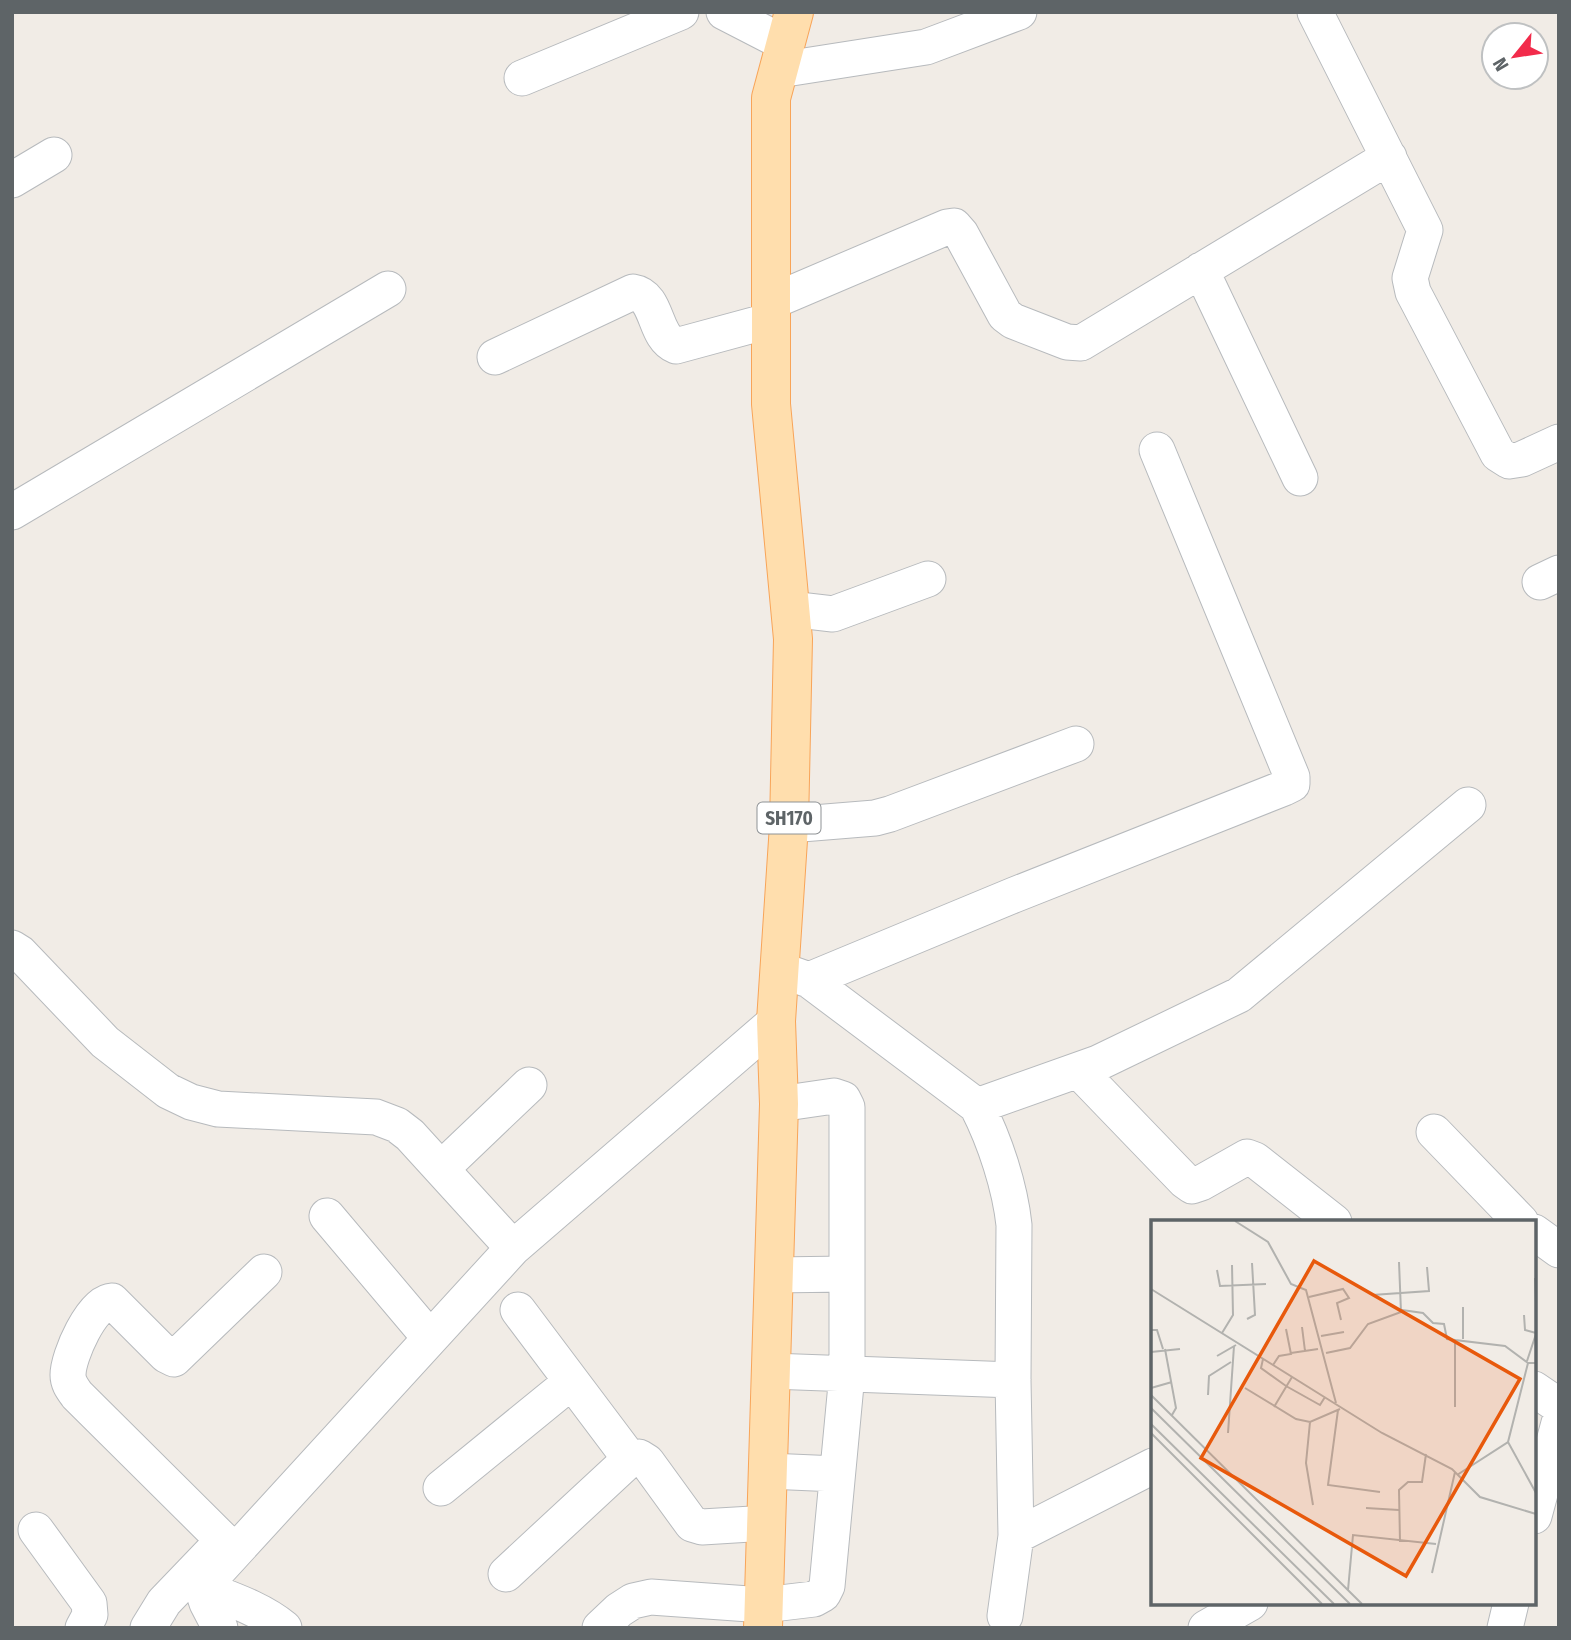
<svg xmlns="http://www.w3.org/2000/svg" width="1571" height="1640" viewBox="0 0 1571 1640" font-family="'Fira Sans Condensed',sans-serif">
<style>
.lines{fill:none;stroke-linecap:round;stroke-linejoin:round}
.minor-casing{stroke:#b7babd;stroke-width:37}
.major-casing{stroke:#f8a458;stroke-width:40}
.minor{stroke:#fff;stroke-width:35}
.major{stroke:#ffdead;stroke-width:38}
.labels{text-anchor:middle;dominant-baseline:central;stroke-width:7;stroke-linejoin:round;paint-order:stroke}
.shield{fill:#fff;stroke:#8e9295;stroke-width:2}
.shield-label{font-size:19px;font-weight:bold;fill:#5e6467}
.inset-road{fill:none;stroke:#b2b2af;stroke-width:2}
.view{fill:#e8590c;fill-opacity:0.15;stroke:#e8590c;stroke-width:3.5}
.inset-edge{fill:none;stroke:#5e6467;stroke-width:3.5}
</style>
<rect width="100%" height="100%" fill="#f1ece6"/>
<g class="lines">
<defs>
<path id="minor" d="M724,12l62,32
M1315,12l110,218 -15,48 3,14 85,162 11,7 13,-2 37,-17
M779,70l147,-23 93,-35
M522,78l159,-66
M12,180l42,-25
M1201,270l99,208
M771,302l176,-75 7,-1 7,8 44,81 8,6 54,21 14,1 308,-186
M495,357l138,-65c26,4 20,45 43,54l96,-26
M12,512l376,-223
M1540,582l19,-9
M790,609l43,5 95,-35
M789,825l86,-7 15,-4 186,-70
M12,948l8,5 85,89 63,49 23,11 27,7 158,8 21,8 13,10 103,113
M792,974l17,6 168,126c18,35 33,81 37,119l-1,155 3,156 -11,80
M809,980l205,-85 270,-107 8,-4v-7l-135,-327
M1079,1071l106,110 7,5 9,-3 46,-26 8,3 79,62
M977,1106l121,-43 141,-68 229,-190
M1434,1132l87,90
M441,1169l88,-84
M327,1216l103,122
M1534,1232l25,18
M774,1275l73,-1
M518,1310l112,149
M771,1371l242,9
M1534,1389l25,17
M768,1471l69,3
M441,1488l130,-106
M1534,1516l25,-93
M36,1530l53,73 1,12 -7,13
M1016,1536l137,-70
M236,1550l-13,-10 -146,-145c-5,-7 -9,-12 -9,-20 0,-19 24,-73 44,-74l54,54 8,4 90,-87
M506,1574l124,-115 9,-2 8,5 45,62 10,3 65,-4
M202,1588c28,11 59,21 82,40
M148,1628l16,-26 47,-49
M220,1628l-13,-25 -5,-15 311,-340 263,-227
M600,1628l19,-18 14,-9 18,-4 113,8 50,-6 9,-5 4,-8 20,-212v-267l-4,-8 -9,-3 -55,8
M1206,1628l44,-25
M1505,1628l6,-25"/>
<path id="major" d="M763,1628l16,-524 -3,-83 13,-196 4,-186 -22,-235v-306l23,-86"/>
</defs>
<!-- minor casing -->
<use href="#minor" class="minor-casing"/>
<!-- major casing -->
<use href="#major" class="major-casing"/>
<!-- minor -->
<use href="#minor" class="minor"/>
<!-- major -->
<use href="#major" class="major"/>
</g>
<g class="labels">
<!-- shield labels -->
<rect class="shield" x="757.5" y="802.5" width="63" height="31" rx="5"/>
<g class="shield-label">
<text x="789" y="818">SH170</text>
</g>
</g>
<!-- overview -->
<g transform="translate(1151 1220)">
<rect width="385" height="385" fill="#f1ece6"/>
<path class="inset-road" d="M84,1l33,21 23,42 15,6 30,113M66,50l3,16 46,-2M384,58l1,24M0,69l231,144 70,36 28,28 56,17M221,75l57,-4 -2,-24M158,77l34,-8 6,9 -12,5 4,17M312,87v32M251,90l21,3 10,10 11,1 3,15 58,7 23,17M373,95l1,15 11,3M96,99l8,-4 -3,-52M151,107l3,24M0,110h6l6,19M71,113l11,-18 -1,-50M170,116l23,-4M304,119v68M14,129l11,59 -4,7M0,132l29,-3M140,133l27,-4M175,133l24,-5 18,-24 33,-12 -2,-50M66,136l19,-11M112,139l-2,9 25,18 34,19 5,-8M376,141l9,-27M122,145l6,-9 12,-2 -5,-25M0,168l21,-6M94,168l51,31 14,3 30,-13M0,175l211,209M57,175l1,-19 22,-14M123,187l18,-30M0,188l199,196M187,190l-10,75 52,7M159,202l-4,41 7,42M0,204l183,180M0,213l171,171M77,213l6,-87M357,222l28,51M306,255l51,-33 20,-79h8M215,288l33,2M249,322l-1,-52 9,-8h14l4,-28M281,353l23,-101M197,370l5,-55 83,9"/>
<path class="view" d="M163,41l206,118 -114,197 -205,-118z"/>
<rect width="385" height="385" class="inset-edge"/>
</g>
<!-- border -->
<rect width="1571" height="1640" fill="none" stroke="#5e6467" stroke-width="28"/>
<!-- north arrow -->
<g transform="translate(1515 56) rotate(240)"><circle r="33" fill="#ffffff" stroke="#bfc1c2" stroke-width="2"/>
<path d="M0-5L12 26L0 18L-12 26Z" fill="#f22b4b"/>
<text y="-10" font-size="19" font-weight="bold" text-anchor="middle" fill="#5e6467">N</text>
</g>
</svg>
